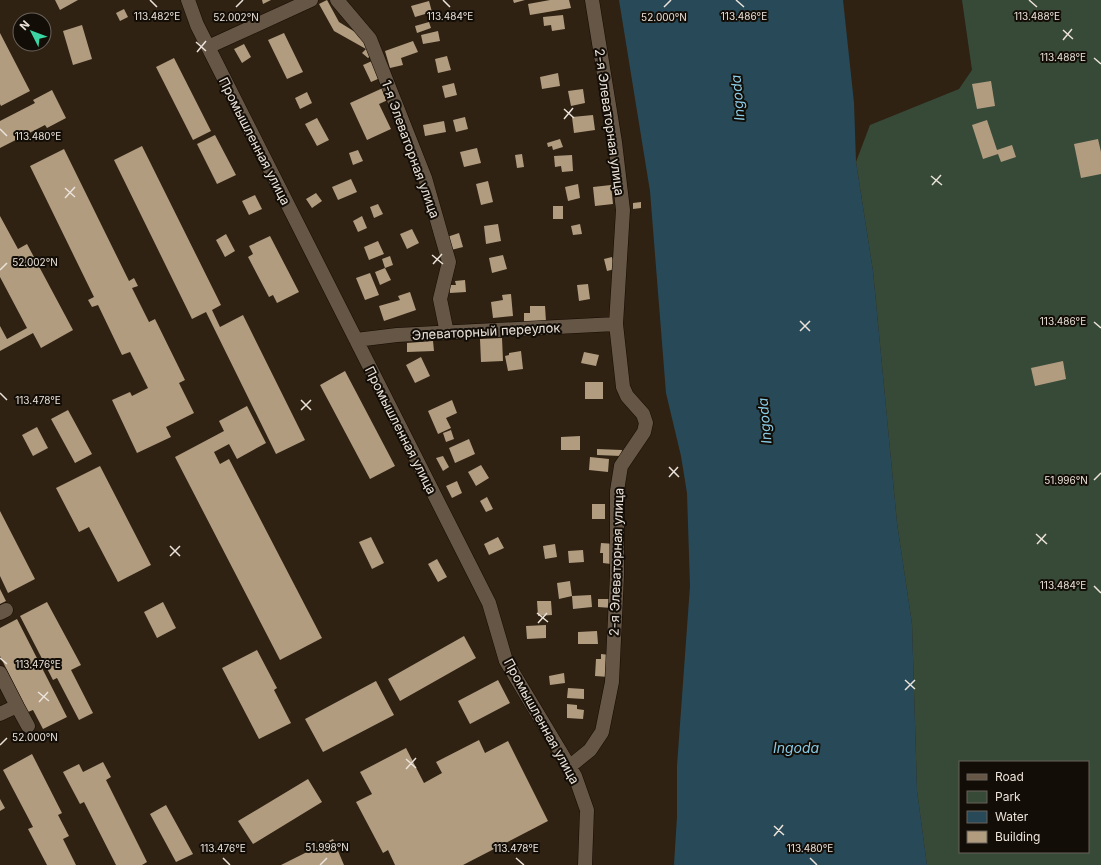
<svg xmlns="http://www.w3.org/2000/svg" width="1101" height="865" viewBox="0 0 1101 865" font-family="Inter,sans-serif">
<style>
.green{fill:#374a38;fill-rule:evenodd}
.water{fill:#284a58}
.building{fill:#b19c80}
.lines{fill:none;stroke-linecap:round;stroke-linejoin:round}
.minor-casing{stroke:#160b01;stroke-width:15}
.minor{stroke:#655646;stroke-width:14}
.ticks{fill:none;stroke:#ebe2d9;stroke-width:1.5}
.labels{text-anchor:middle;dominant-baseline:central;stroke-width:4;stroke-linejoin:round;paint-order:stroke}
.street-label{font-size:13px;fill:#ebe2d9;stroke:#120d07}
.water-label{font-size:14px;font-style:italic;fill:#89cae5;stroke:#120d07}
.ticks-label{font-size:10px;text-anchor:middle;fill:#ebe2d9;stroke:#120d07;stroke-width:4;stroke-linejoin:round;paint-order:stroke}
</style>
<rect width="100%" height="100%" fill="#2f2213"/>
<!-- green -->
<path class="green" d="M962,0h139v865h-174l-10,-74 -5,-167 -15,-101 -24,-252 -17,-109 14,-37 89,-36 13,-19zM960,762h128v90h-128z"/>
<!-- water -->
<path class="water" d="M619,0h224l11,103 2,59 17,109 24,252 15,101 5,167 10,74h-253l3,-48v-51l13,-180 -3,-93 -6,-37 -15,-63 -16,-202z"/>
<!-- building -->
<path class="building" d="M55,0h23l-18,10z
M262,0h9l-8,4z
M327,0l12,22 29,18 6,13 -6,5 -6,-5 4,-4 -32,-18 -15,-27z
M513,0h12l-11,3z
M550,0h19l2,8 -41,7 -2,-11z
M429,1l3,11 -17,5 -4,-11z
M124,9l4,8 -8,4 -4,-8z
M563,15l2,14 -13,2 -1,-6 -7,1 -1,-9z
M429,22l2,6 -14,5 -2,-7z
M82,25l10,34 -19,6 -10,-34z
M438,31l2,10 -17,3 -2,-9z
M0,33l30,58 -29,15 -1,-2z
M284,33l19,39 -16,7 -19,-39z
M413,41l5,11 -17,6 2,7 -13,3 -5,-17z
M244,44l7,13 -9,6 -8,-14z
M447,56l4,14 -13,3 -3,-14z
M174,58l37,73 -18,9 -37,-73z
M372,61l8,17 -9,4 -8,-17z
M558,73l2,13 -18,3 -2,-12z
M991,81l4,25 -18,3 -5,-25z
M454,83l3,12 -12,3 -3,-12z
M385,87l5,12 -11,5 12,25 -24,11 -17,-37z
M583,89l2,14 -14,3 -3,-15z
M52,90l14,28 -19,10 -2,-3 -45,23v-27l35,-18 -2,-3z
M307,92l5,11 -12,6 -5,-11z
M593,115l2,15 -21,3 -2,-16z
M465,117l3,12 -12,3 -3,-12z
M317,118l12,22 -12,6 -12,-22z
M987,120l10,30 15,-5 4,12 -15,5 -3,-8 -15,5 -11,-34z
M444,121l2,11 -21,4 -2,-11z
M215,135l21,40 -19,9 -20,-40z
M560,139l3,8 -10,3 -1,-4 -4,1 -1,-4z
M1098,139l3,13v22l-20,4 -7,-34z
M142,146l79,159 -9,5 8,17 23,-12 62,125 -29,14 -70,-142 -14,7 -78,-159z
M477,148l4,15 -17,4 -4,-15z
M64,149l65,132 5,-3 4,8 -6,2 17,34 6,-3 30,61 -6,3 15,30 -28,14 5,10 -34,16 -25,-53 18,-8 2,4 16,-8 -18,-36 -8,3 -24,-50 -6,2 -4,-7 6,-3 -64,-131z
M358,150l5,11 -10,4 -4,-12z
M522,154l2,13 -7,1 -2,-13z
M572,155l1,16 -11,1 -1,-6 -6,1 -1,-11z
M351,179l6,13 -19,8 -6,-13z
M488,181l5,21 -12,3 -5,-21z
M578,184l2,14 -12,3 -3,-14z
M611,185l2,19 -18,2 -2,-19z
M316,193l6,8 -10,7 -6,-9z
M255,195l7,14 -13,6 -7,-14z
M641,202v6l-8,1v-6z
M378,204l5,10 -9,4 -4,-11z
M553,206h10v13h-10z
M0,216l18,33 9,-5 46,86 -32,18 -8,-15 -33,18v-25l7,13 20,-11 -27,-51z
M362,216l5,12 -9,4 -5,-11z
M498,224l3,17 -15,3 -2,-18z
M580,224l2,10 -9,1 -2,-9z
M412,229l7,14 -12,6 -7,-15z
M459,233l4,14 -12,3 -4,-13z
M226,234l9,17 -10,6 -9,-17z
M270,236l29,56 -22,11 -4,-8 -4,2 -21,-40 5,-3 -4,-8z
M378,241l6,13 -15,6 -5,-13z
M503,255l4,14 -15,4 -3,-15z
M390,256l3,9 -8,3 -3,-9z
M612,257l3,12 -8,2 -3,-12z
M385,268l6,12 -11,5 -5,-13z
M370,273l9,22 -14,5 -9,-22z
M465,280l1,12 -16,1 -1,-8h7l-1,-4z
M588,284l2,15 -11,2 -2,-16z
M410,292l6,18 -32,11 -5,-15 21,-6 -2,-4z
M511,294l2,22 -20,2 -2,-16 12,-2 -1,-5z
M530,306h15l1,16h-22v-9h6z
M502,338l1,23 -22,1 -1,-23z
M433,341l1,10 -27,1v-9z
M521,351l2,18 -15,2 -3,-15 4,-1v-2z
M584,352l15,3 -3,11 -15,-3z
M421,357l9,19 -15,7 -9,-18z
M1063,361l3,18 -31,7 -4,-18z
M345,371l50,95 -25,13 -50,-94z
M585,382h18v17h-18z
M452,400l5,13 -11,5 5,10 -13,6 -10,-23z
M247,406l19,37 -29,16 -8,-15 -15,8 6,12 9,-5 93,179 -42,22 -105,-203 49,-26 -5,-10z
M68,410l24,44 -17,9 -24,-44z
M37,427l11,21 -15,8 -11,-21z
M451,430l3,9 -8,3 -3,-9z
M580,436v14h-19v-13z
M469,439l6,15 -20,9 -6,-15z
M597,449l25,1 -1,6 -24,-1z
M443,456l6,11 -6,4 -7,-13z
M590,457l19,2 -1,13 -19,-2z
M481,465l8,13 -13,8 -8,-14z
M100,466l51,99 -33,17 -29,-55 -10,5 -23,-44z
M457,481l5,12 -10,5 -6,-12z
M487,497l6,12 -7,3 -6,-11z
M592,504h13v15h-13z
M0,511l35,68 -27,14 -8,-17z
M371,537l13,26 -12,6 -13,-27z
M498,537l6,11 -15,7 -5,-11z
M601,543l14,1 -4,20 -8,-1v-10h-3z
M555,544l2,13 -12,2 -2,-13z
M583,550l1,12 -15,1 -1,-12z
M437,559l10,18 -9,5 -10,-18z
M570,581l2,15 -13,3 -2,-16z
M0,589l6,12 -6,3z
M591,595l1,12 -19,2 -1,-13z
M598,599h14v9l-14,-1z
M537,601h14l1,14 -14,1z
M47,602l34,63 -10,5 22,43 -14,7 -22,-42 -4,2 -33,-64z
M163,602l13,26 -19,10 -13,-26z
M17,619l50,98 -24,12 -10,-19 -5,2 -28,-56v-28z
M546,625v13l-19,1 -1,-13z
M597,631l1,13h-20v-12z
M464,636l12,22 -76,43 -12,-22z
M257,650l20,38 -3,2 17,33 -32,16 -37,-71z
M601,654l9,1 -1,22 -14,-1 1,-17h5z
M564,673l1,10 -15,2 -1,-9z
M498,680l12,23 -40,21 -12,-23z
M376,681l18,34 -71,37 -18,-33z
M568,688l16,1v10l-17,-1z
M567,704l10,1v4l7,1 -1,9 -16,-1z
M479,740l6,13 23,-12 40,80 -85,44h-68l-7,-15 -5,3 -27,-51 16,-8 -12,-22 46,-24 18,35 18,-10 -6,-11z
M32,754l30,59 -4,2 11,21 -6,3 13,26h-29l-19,-36 5,-2 -30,-57z
M103,762l8,15 -5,3 41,82 -5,3h-26l-32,-63 -4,2 -17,-32 16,-8 4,8z
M308,779l14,23 -69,42 -15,-23z
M0,799l5,9 -5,3z
M166,805l27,49 -17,8 -26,-48z
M333,839l11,26h-63z"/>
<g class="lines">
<defs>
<path id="minor" d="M188,0l9,25 292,578 17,58 69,115 12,34 -2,55
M337,0l33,39 55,139 24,84 -9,37 7,34
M208,47l103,-47
M356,340l41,-5 219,-11
M0,613l6,-3
M0,673l17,33 -17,8
M17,706l11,20
M569,767l21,-17 12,-18 10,-50 5,-107v-84l4,-25 23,-34 2,-9 -3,-9 -16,-18 -4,-9 -7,-63 7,-114 -8,-68 -23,-142"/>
</defs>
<!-- minor casing -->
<use href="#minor" class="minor-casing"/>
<!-- minor -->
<use href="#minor" class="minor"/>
</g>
<!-- ticks -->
<path class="ticks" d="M150,0l7,7M443,0l7,7M736,0l8,7M1029,0l8,7M236,7l7,-7M664,7l7,-7M1063,30l10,9M1063,40l9,-11M196,42l10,9M197,52l9,-11M1094,58l7,6M564,109l10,9M564,119l9,-11M0,129l7,7M931,176l11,9M932,185l9,-10M65,188l10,9M65,198l10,-11M432,255l11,9M433,264l9,-10M0,270l7,-7M800,321l10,10M1094,322l7,6M800,331l10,-10M0,393l7,7M301,400l10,10M301,410l10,-10M669,467l10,10M669,477l9,-10M1094,480l7,-7M1036,534l11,10M1037,544l9,-10M170,546l10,10M170,556l10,-10M1094,586l7,7M537,613l11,9M538,623l9,-10M0,658l7,6M905,680l10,9M905,690l10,-10M38,692l11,9M39,702l9,-10M0,745l7,-7M406,759l10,9M406,769l10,-11M774,826l10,9M774,836l9,-11M223,858l7,7M516,858l8,7M810,858l7,7M320,865l7,-7"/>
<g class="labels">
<!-- street labels -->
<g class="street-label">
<text transform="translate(610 122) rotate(82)">2-я Элеваторная улица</text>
<text transform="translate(255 141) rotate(63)">Промышленная улица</text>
<text transform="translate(411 149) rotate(70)">1-я Элеваторная улица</text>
<text transform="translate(486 331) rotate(-3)">Элеваторный переулок</text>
<text transform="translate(401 430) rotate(63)">Промышленная улица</text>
<text transform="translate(616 562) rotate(-88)">2-я Элеваторная улица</text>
<text transform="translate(542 721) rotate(61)">Промышленная улица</text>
</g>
<!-- water labels -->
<g class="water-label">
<text transform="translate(737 98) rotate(-95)">Ingoda</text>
<text transform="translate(764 421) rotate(-95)">Ingoda</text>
<text x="796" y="747">Ingoda</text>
</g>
</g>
<g class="ticks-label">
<text x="1037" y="20">113.488°E</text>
<text x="157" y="20">113.482°E</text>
<text x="450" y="20">113.484°E</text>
<text x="744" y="20">113.486°E</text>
<text x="664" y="21">52.000°N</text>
<text x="236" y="21">52.002°N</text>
<text x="1063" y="61">113.488°E</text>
<text x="38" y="140">113.480°E</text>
<text x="35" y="266">52.002°N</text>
<text x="1063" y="325">113.486°E</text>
<text x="38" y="404">113.478°E</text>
<text x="1066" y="484">51.996°N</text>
<text x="1063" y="589">113.484°E</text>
<text x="38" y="668">113.476°E</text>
<text x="35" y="741">52.000°N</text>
<text x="327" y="851">51.998°N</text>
<text x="223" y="852">113.476°E</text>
<text x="516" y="852">113.478°E</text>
<text x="810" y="852">113.480°E</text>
</g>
<!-- legend -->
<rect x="959" y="761" width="130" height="92" fill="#120d07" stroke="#69625b"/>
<rect x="967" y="774" width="20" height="6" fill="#655646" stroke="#69625b"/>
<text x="995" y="781" font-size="12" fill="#ebe2d9">Road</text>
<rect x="967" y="791" width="20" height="12" fill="#374a38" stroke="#69625b"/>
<text x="995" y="801" font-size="12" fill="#ebe2d9">Park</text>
<rect x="967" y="811" width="20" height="12" fill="#284a58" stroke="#69625b"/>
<text x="995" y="821" font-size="12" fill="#ebe2d9">Water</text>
<rect x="967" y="831" width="20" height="12" fill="#b19c80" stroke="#69625b"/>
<text x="995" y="841" font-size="12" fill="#ebe2d9">Building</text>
<!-- north arrow -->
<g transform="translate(32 32) rotate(312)"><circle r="19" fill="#120d07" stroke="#69625b"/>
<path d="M0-3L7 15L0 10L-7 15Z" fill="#3dd4a3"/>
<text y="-6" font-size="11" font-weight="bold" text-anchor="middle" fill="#ebe2d9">N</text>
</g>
</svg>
